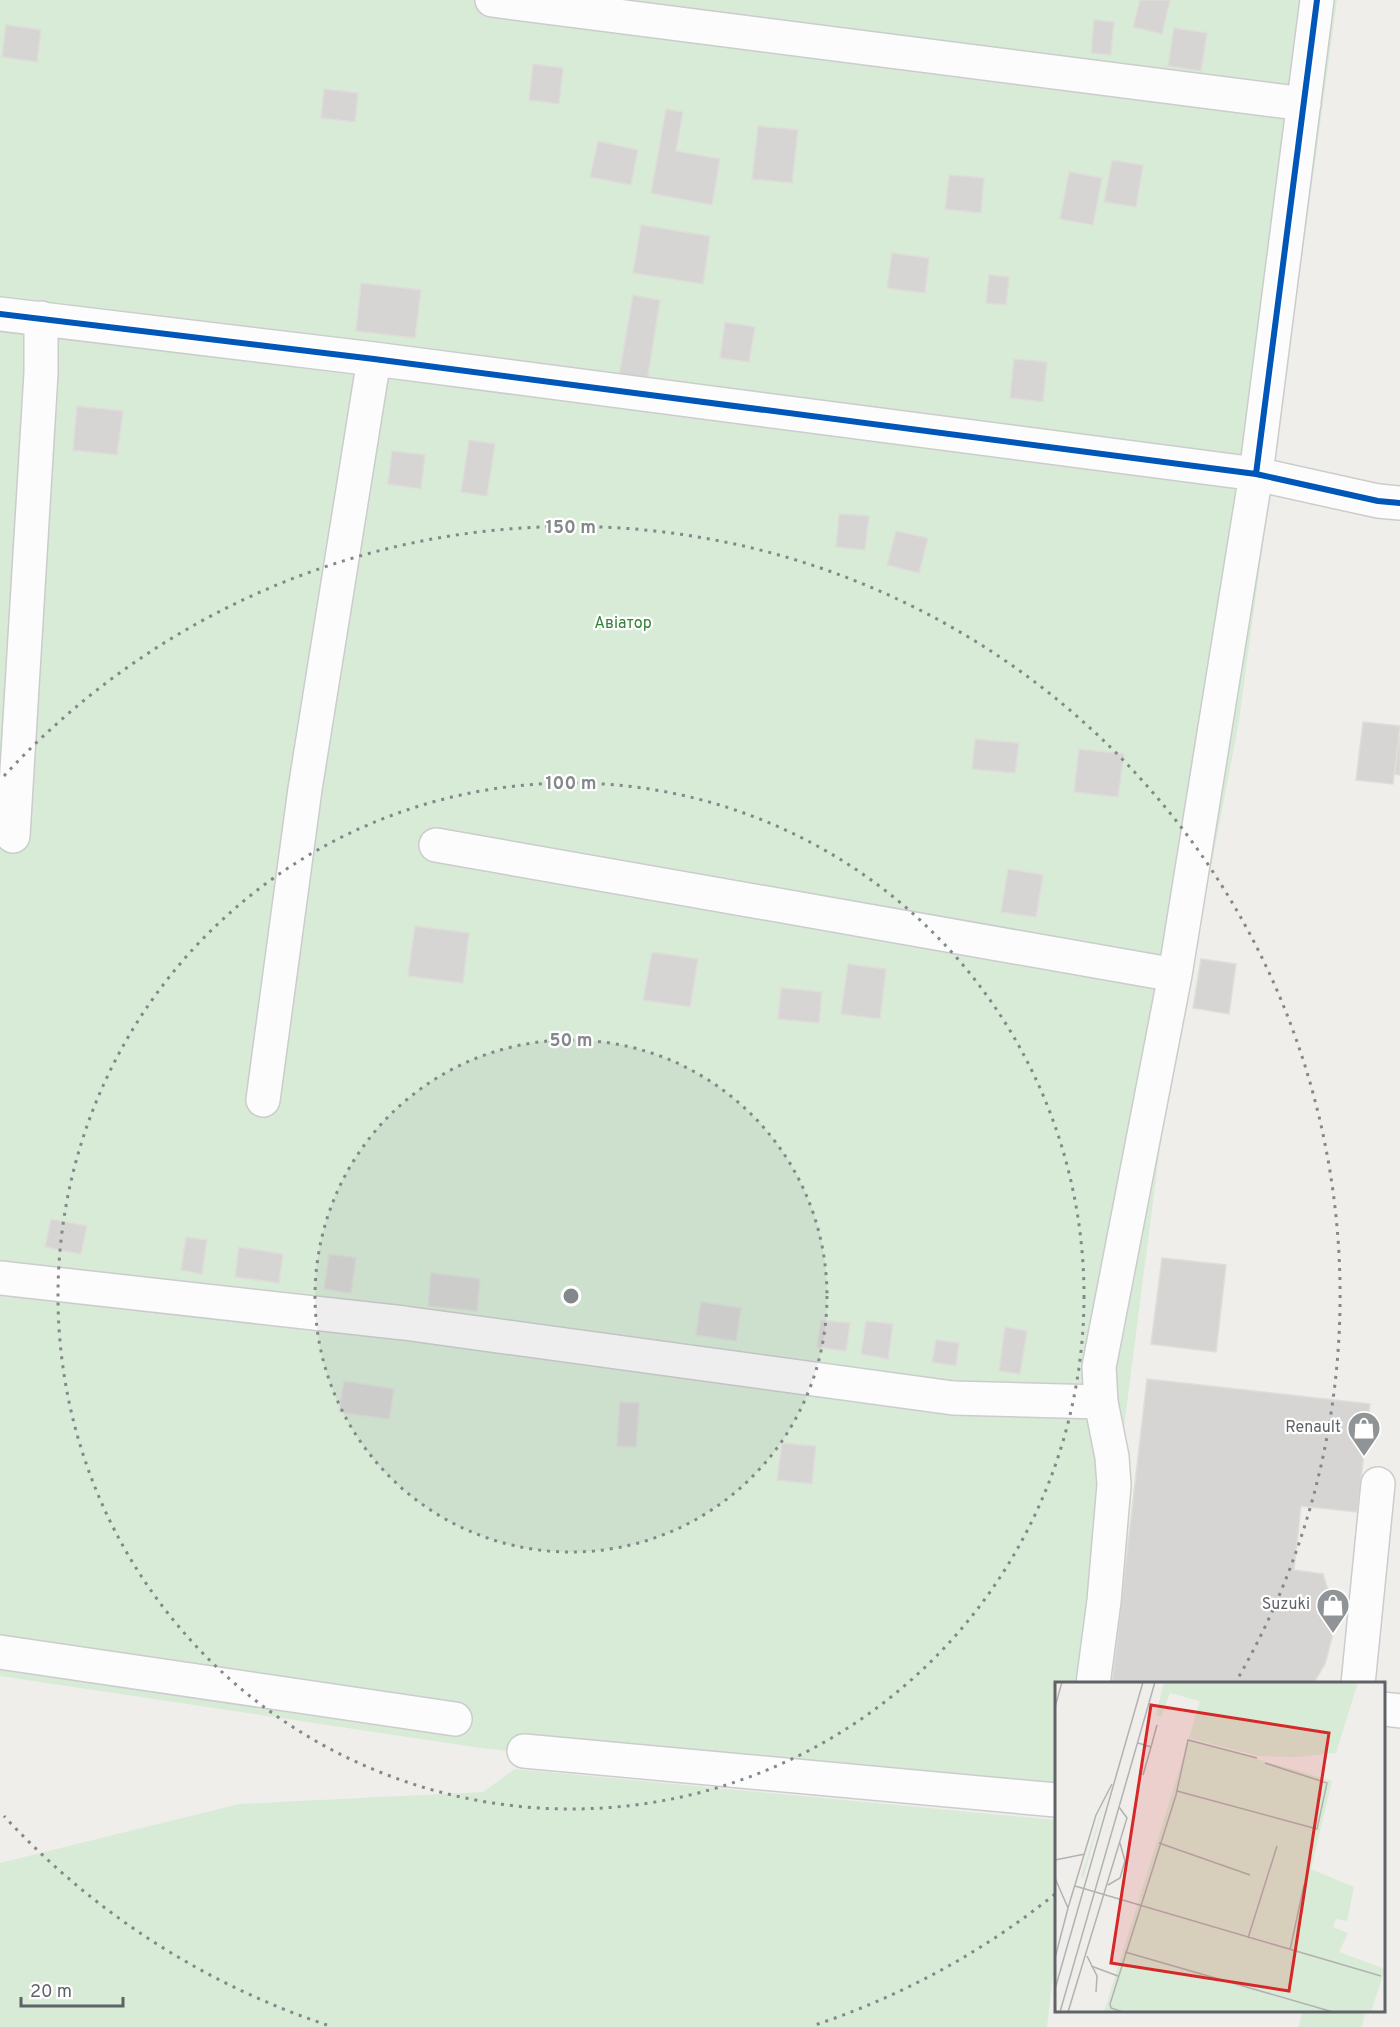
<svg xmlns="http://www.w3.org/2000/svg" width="1400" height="2027" viewBox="0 0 1400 2027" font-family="Overpass,sans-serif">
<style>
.green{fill:#d8ebd6}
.building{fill:#d6d5d3;stroke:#deddd9;stroke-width:1.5}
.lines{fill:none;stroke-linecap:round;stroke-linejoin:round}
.minor-casing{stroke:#cbcccc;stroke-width:36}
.minor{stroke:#fdfcfc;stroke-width:33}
.cycleway-casing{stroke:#fff;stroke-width:10}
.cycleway{stroke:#0057b8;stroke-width:6}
.ring{fill:none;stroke:#84888a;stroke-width:3;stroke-dasharray:3 6}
.labels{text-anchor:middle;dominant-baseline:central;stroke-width:4.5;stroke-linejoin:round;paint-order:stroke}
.park-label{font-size:16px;fill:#348238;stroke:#fff}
.poi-label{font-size:16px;fill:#5f6368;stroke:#fff;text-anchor:end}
.inset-road{fill:none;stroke:#b1b2b2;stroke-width:1.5}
.view{fill:#d62828;fill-opacity:0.15;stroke:#d62828;stroke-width:3}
.inset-edge{fill:none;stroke:#5f6368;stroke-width:3}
.centre{fill:#84888a;stroke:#fff;stroke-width:3}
.ring-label{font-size:18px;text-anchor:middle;font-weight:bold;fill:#84888a;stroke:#fff;stroke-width:4.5;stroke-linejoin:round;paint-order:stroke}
</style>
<rect width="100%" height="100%" fill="#efeeea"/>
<!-- green -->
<path class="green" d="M0,0h1337l-99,727 -72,374 -75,582 -35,1v128l-575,-64 -481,-72z
M515,1769l541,51v128l-9,79h-1047v-164l239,-59 244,-12z
M1302,2011v-1l63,1 -3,16h-63z"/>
<!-- building -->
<path class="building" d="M1140,0h30l-8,34 -29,-7z
M1094,20l20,2 -3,33 -20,-2z
M6,25l35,5 -4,32 -35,-5z
M1174,28l33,5 -6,38 -33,-5z
M533,64l30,4 -4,36 -30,-4z
M324,89l34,4 -3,29 -34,-4z
M666,109l17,3 -7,39 44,8 -8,46 -61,-12z
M758,126l40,4 -6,53 -40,-4z
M598,141l40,9 -7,35 -41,-8z
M1112,160l31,5 -7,42 -32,-5z
M1069,172l33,6 -9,47 -33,-6z
M949,175l35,3 -3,35 -36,-4z
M641,225l69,11 -7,48 -70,-11z
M892,253l37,5 -4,35 -38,-5z
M989,275l20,2 -3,28 -20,-2z
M361,283l60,7 -6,48 -59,-7z
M633,295l27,5 -13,81 -28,-5z
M725,322l30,5 -6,35 -29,-4z
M1014,359l33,3 -4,40 -33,-4z
M77,406l46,5 -6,44 -44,-5z
M469,440l26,4 -8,52 -26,-4z
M392,451l33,4 -4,34 -33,-5z
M839,514l30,2 -4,34 -29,-3z
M896,531l32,7 -9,35 -32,-8z
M1363,722l37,4 -7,58 -37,-4z
M1399,737h1v38l-5,-1z
M975,739l44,4 -4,30 -43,-4z
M1079,749l45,5 -6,43 -44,-5z
M1008,869l35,6 -7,42 -35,-5z
M415,926l54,7 -6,50 -55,-7z
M652,952l46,7 -8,48 -47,-7z
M1201,959l35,5 -7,50 -36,-6z
M848,964l38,5 -6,50 -39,-5z
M781,988l41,4 -3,31 -41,-4z
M51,1219l36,7 -6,28 -36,-7z
M186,1237l21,3 -5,34 -21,-4z
M239,1247l44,7 -4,29 -44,-6z
M329,1254l27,4 -5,35 -27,-4z
M1162,1258l64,7 -10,87 -65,-8z
M431,1273l49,6 -3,32 -49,-5z
M701,1302l40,6 -5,33 -40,-6z
M821,1320l29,3 -4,28 -29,-4z
M866,1321l27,3 -5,35 -27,-5z
M1005,1327l22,4 -7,43 -21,-3z
M936,1340l23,3 -3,23 -24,-4z
M1147,1379l223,25 -13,108 -56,-6 -7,64 29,4 9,29 1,31 -8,30 -12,20h-201z
M344,1381l50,8 -5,30 -50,-7z
M620,1402l19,1 -3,44 -19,-1z
M782,1443l34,3 -4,38 -35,-4z"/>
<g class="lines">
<defs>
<path id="minor" d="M492,0l812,104
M0,314l374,45 882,115 122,27 22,2
M13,836l28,-463v-55
M436,845l739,130
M263,1100l42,-311 69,-430
M0,1278l404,45 549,75 148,4
M0,1652l455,67
M1093,1684l11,-83 10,-116 -2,-28 -11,-55 -2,-35 76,-392 81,-501 61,-474
M1358,1684l20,-200
M1384,1709l16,2
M524,1751l532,49"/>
</defs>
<!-- minor casing -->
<use href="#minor" class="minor-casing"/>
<!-- minor -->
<use href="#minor" class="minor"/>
<defs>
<path id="cycleway" d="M0,314l374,45 882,115 122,27 22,2
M1256,474l61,-474"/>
</defs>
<!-- cycleway casing -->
<use href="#cycleway" class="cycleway-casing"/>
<!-- cycleway -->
<use href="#cycleway" class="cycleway"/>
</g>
<!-- distance rings -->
<circle cx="571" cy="1296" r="256" fill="#84888a" fill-opacity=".12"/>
<g class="ring">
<circle cx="571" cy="1296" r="256"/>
<circle cx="571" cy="1296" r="513"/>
<path d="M1055 1894A769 769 0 0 1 815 2025M327 2025A769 769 0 0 1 4 1816M4 776A769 769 0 0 1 1237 1680"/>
</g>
<!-- icons -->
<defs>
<symbol id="shop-pin" viewBox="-11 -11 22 30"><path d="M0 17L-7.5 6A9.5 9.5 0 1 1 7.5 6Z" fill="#919496" stroke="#fff"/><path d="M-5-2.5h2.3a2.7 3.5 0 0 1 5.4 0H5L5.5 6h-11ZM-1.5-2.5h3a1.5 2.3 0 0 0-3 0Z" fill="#fff"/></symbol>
</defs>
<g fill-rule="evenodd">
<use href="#shop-pin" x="1345" y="1409" width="38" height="52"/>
<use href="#shop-pin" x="1314" y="1586" width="38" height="52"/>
</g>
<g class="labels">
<!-- park labels -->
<g class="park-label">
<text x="623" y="624">Авіатор</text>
</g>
<!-- poi labels -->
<g class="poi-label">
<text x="1341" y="1428">Renault</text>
<text x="1310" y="1605">Suzuki</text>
</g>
</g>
<!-- overview -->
<g transform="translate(1055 1682)">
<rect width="330" height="330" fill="#efeeea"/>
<path d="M109,0h194l-22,71 -41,4 -36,-1 -70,-18 11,-37 -30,-8 -9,24 -5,-2zM134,57l143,42 -21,88 43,18 -7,34 -11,-2 -3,8 15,6 -9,19 46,17 -14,43h-267zM51,115l-23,82 -2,-3z" fill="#d8ebd6"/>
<path class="inset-road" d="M0,25l7,-25M83,61l13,4 6,-22M88,93l8,-28M122,109l140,38 10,-46 -62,-20M104,161l91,32M0,178l30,-6M0,196l13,30 -13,50M53,203l12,-7 5,-17 -5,-18M20,204l306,90M13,226l28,-93 16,-31M193,256l29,-92M235,268l14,-65M70,270l208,60M32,274l10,20 -1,16M36,284l27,10M0,307l88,-307M5,330l95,-330M13,330l59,-194 -8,-11M68,330l-12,-4 -1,-4 66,-209 12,-55 69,18"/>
<path class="view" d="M96,23l178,28 -40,258 -178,-28z"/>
<rect width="330" height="330" class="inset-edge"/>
</g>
<circle cx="571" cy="1296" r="9" class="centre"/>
<g class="ring-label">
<text x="571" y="533">150 m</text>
<text x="571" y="789">100 m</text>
<text x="571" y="1046">50 m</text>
</g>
<!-- scale -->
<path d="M21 1997v9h102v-9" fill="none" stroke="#5f6368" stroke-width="3"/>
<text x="30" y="1997" font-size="18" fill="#5f6368" stroke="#ffffff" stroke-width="4.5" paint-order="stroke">20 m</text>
</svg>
